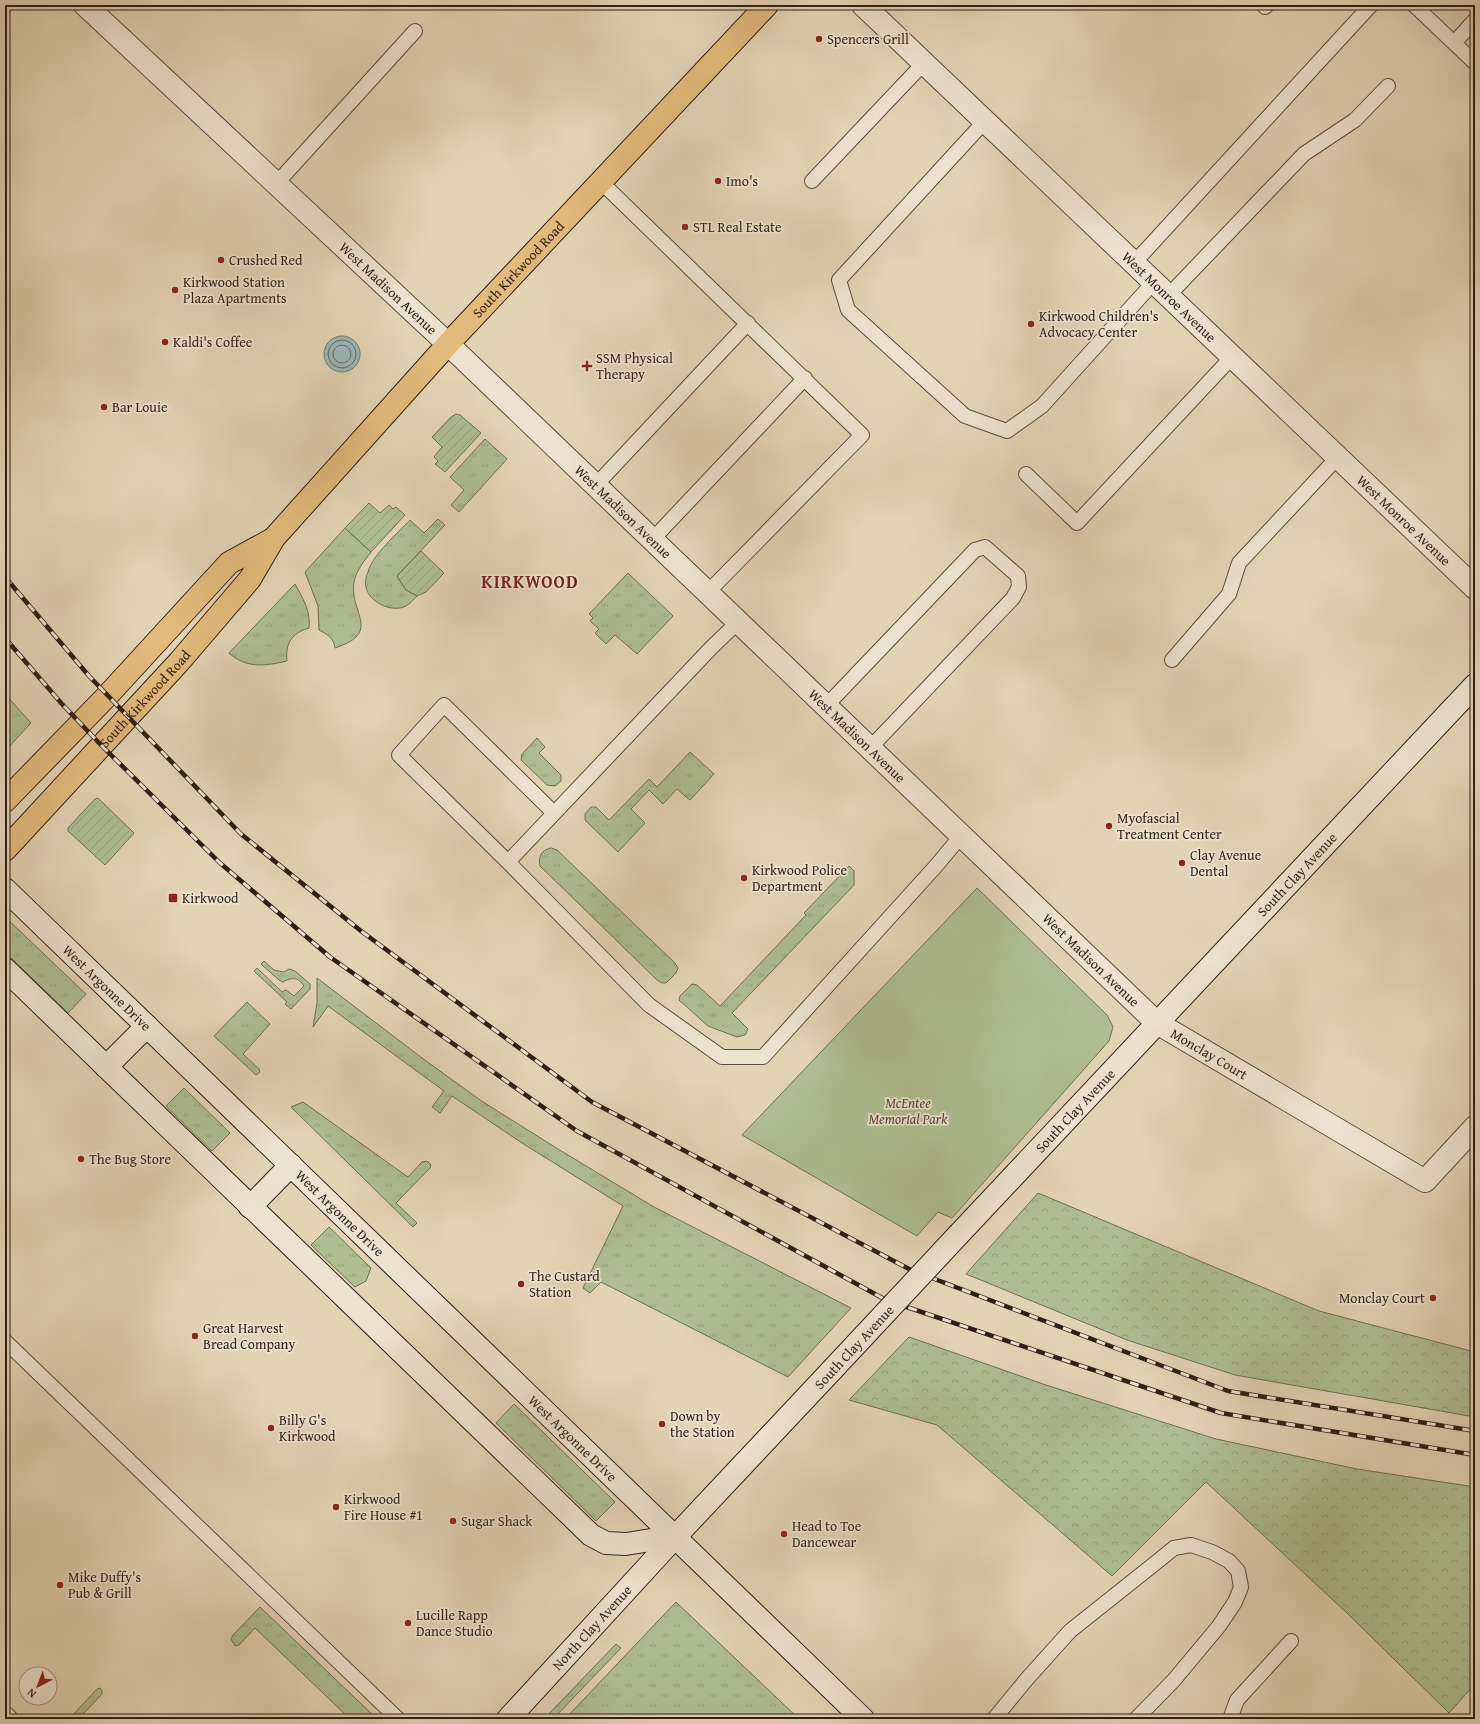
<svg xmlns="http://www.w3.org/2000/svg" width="1480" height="1724" viewBox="0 0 1480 1724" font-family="'Gentium Book Plus',serif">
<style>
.grass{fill:url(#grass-tufts);stroke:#6e6e54}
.forest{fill:url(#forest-crowns);stroke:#6e6e54}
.park{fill:#aebe92;stroke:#6e6e54}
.garden{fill:url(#garden-furrows);stroke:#6e6e54}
.water{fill:#99b6b8;stroke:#6f7978}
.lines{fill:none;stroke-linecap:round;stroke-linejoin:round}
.shore{stroke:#646a68;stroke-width:1}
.lane-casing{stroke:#5c4b3e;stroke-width:16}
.street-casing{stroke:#5c4b3e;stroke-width:24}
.secondary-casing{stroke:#2f1e17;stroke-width:24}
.primary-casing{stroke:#2f1e17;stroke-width:24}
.lane{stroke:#ede2cf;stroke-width:14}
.street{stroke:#ede2cf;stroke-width:22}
.secondary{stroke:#ede2cf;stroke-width:22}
.primary{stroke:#e2ba7a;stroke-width:22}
.rail-casing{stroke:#2f1e17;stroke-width:4.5}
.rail{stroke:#ede2cf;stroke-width:3;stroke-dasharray:9;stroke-linecap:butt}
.secondary-bridge-casing{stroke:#2f1e17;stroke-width:24;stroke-linecap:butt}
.secondary-bridge{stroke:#ede2cf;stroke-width:22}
.poi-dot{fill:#8f2418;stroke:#ede2cf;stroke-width:1.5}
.labels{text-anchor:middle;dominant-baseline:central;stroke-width:3.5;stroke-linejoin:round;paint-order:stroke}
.poi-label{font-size:14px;fill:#2f1e17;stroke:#ede2cf;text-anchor:start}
.street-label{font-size:14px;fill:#2f1e17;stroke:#ede2cf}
.park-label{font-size:14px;font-style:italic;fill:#4f4636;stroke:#ede2cf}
.district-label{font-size:18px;font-weight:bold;letter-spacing:1px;fill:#7a1f14;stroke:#ede2cf}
</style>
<defs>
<pattern id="grass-tufts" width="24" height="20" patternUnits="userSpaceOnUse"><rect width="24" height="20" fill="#aebe92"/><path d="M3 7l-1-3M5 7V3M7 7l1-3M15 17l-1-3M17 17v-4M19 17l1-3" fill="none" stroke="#96a37d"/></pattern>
<pattern id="forest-crowns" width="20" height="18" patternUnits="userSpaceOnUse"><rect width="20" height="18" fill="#aebe92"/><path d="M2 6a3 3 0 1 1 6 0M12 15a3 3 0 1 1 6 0" fill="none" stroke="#96a37d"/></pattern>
<pattern id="garden-furrows" width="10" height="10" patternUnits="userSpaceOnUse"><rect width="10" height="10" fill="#aebe92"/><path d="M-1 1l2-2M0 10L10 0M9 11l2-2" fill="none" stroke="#96a37d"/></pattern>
</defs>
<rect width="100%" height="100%" fill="#e3d3b5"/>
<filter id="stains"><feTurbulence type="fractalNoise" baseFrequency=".005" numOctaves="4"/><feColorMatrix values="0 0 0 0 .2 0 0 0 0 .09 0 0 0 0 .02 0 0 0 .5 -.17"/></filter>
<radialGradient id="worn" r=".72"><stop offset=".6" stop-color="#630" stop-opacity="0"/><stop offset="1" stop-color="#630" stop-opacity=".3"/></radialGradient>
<!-- grass -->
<path class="grass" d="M485,439l22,20 -48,53 -8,-7 13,-15 -14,-13z
M438,519l7,6 -48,51 9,14 11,6c-3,3 -7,8 -11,10 -13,7 -35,-3 -39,-16 -3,-6 -1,-13 1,-18 5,-18 29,-38 42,-52l14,13z
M345,528l26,24c-7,9 -15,19 -17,30 -5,31 29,50 -19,66 -1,-10 -8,-14 -16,-18l-1,-24 -13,-34z
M628,573l45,43 -36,38 -22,-19 -9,9 -11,-11 4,-4 -9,-8 3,-3 -4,-4z
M295,584c8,14 16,28 14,44 -17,5 -24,15 -22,33 -22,5 -40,8 -58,-8z
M5,694l26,29 -26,28z
M537,738l8,9 -6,6 22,22v6l-6,5 -8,-1 -26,-25 1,-6z
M690,752l24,22 -24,26 -13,-11 -14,15 -14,-14 -18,19 14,14 -27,29 -33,-32v-6l6,-7h5l13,13 40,-41 8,8z
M551,848l6,2 118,113 3,5 -2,5 -10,10h-4l-5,-3 -117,-114c-2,-9 1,-16 11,-18z
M849,866l5,5v14l-122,128 16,16 -3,6 -8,2 -29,-11 -29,-26 1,-4 12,-12 5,1 23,21 86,-91 -2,-2z
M5,917l81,77 -18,19 -63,-61z
M264,961l10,9 10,2 5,-3 6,2 15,13v5l-19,20 -6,-5 2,-2 -33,-31 3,-3 25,24 4,-2 8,6 10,-10c-5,-9 -13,-9 -21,-4l-4,-2 -18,-16z
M317,978l109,83 57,41 75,47 96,58 197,101 -63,69 -187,-95 -11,11 -7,-5 40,-82 -101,-63 -70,-47 -12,17 -8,-6 12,-16 -116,-85 -15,21 4,-24z
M247,1002l23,22 -27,30 16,15 1,3 -4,3 -42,-39z
M184,1088l46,45 -18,18 -46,-45z
M303,1102l105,75 14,-15 5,-1 4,4 -1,3 -34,35 21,20 -4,4 -122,-120z
M329,1227l42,41 -5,13 -11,6 -44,-42z
M514,1404l101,98 -19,19 -100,-98z
M676,1602l123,117h-157l-6,-5 -5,5h-66z
M260,1607l117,112h-27l-95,-91 -16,17 -4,1 -4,-7 2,-4z
M616,1644l5,4 -68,71h-9z
M100,1688l2,3v3l-19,20 6,5h-13l-4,-3 25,-27z"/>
<!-- forest -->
<path class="forest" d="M1038,1193l281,118 156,41v65l-240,-42 -108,-35 -161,-66z
M909,1337l137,48 170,54 141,30 118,18v197l-26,29 -101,-99 -142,-132 -94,94 -175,-151 -88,-25z"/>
<!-- park -->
<path class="park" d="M977,888l130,127 6,12 -4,14 -157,177 -14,-6 -21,24 -175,-101z"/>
<!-- garden -->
<path class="garden" d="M456,414l4,1 21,18 -36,39 -10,-8 3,-3 -4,-4 8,-10 -10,-10 19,-20z
M369,503l11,10 9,-8 4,4 3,-2 9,8 -34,37 -26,-24z
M421,551l23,22 -18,19 -9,4 -11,-6 -9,-14z
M98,798l36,35 -29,32 -37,-34v-3l27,-29z"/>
<!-- water -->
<path class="water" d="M324 354a18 18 0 1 1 36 0a18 18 0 1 1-36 0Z"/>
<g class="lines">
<!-- shore -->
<path class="shore" d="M328 354a14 14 0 1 1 28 0a14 14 0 1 1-28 0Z
M333 354a9 9 0 1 1 18 0a9 9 0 1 1-18 0Z"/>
<defs>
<path id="lane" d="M1414,5l61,58
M1265,7l2,-2
M1454,43l21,-23
M985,121l-146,159 9,30 117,106 42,15 35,-25 111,-123
M600,181l262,254 -155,158
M812,181l112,-118
M276,184l139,-153
M1134,263l237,-258
M1168,296l136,-142 51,-34 33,-34
M1026,474l51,49 155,-166
M595,486l153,-163
M652,540l153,-162
M738,622l-27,26 -203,214 141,143 73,52h41l173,-191 25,-30
M1172,660l57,-66 10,-31 98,-105
M826,706l149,-156 10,-3 33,29 1,11 -6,11 -143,150
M508,862l-109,-107 45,-50 110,108
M5,1341l393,378
M994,1719l32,-39 44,-49 88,-70 16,-13 17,-3 21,7 17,9 9,10 3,16 -6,15 -16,24 -45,54 -38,39
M1230,1719l7,-19 54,-59"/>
<g id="street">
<path id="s1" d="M85,5l363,339 709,679 268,158 50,-54"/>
<path id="s2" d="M863,5l612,583"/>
<path d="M5,1718l1,1"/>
</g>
<g id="secondary">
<path id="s3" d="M5,889l858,830"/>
<path d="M5,969l586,566 15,8 20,1 50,-8"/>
<path d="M106,1067l41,-41"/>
<path d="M250,1207l41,-42"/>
<path id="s4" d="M960,1233l515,-548"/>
<path id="s5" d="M508,1719l168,-183 156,-166"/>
</g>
<g id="primary">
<path d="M5,801l102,-105 122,-133 44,-24"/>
<path id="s6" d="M5,850l174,-188 71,-83 24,-41 174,-194 319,-339"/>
</g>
</defs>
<!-- lane casing -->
<use href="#lane" class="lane-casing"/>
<!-- street casing -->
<use href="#street" class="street-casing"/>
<!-- secondary casing -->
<use href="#secondary" class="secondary-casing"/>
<!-- primary casing -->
<use href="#primary" class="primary-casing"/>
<!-- lane -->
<use href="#lane" class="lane"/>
<!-- street -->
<use href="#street" class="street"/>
<!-- secondary -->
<use href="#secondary" class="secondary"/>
<!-- primary -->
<use href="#primary" class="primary"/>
<defs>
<path id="rail" d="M5,577l84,99 152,158 120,97 231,171 319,168 317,121 247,40
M5,638l57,66 39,41 119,118 110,94 247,174 309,169 335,113 254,42"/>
</defs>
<!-- rail casing -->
<use href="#rail" class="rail-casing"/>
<!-- rail -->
<use href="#rail" class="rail"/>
<defs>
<path id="secondary-bridge" d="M832,1370l128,-137"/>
</defs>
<!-- secondary-bridge casing -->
<use href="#secondary-bridge" class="secondary-bridge-casing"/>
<!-- secondary-bridge -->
<use href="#secondary-bridge" class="secondary-bridge"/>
</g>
<!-- markers -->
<g class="poi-dot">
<circle cx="819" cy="39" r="4"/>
<circle cx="718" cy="181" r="4"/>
<circle cx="685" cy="227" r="4"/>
<circle cx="221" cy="260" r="4"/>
<circle cx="175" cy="290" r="4"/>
<circle cx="1031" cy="324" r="4"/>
<circle cx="165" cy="342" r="4"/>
<path d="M585 360h4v4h4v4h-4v4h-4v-4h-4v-4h4z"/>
<circle cx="104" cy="407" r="4"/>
<circle cx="1109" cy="826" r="4"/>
<circle cx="1182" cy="863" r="4"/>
<circle cx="744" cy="878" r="4"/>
<rect x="168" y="893" width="10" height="10" rx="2"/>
<circle cx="81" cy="1159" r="4"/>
<circle cx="521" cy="1284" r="4"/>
<circle cx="1433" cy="1298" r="4"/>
<circle cx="195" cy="1336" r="4"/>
<circle cx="662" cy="1424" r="4"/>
<circle cx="271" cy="1428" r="4"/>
<circle cx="336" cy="1507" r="4"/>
<circle cx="453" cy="1521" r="4"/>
<circle cx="784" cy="1534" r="4"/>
<circle cx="60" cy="1585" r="4"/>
<circle cx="408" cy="1623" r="4"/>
</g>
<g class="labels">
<!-- poi labels -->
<g class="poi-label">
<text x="827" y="39">Spencers Grill</text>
<text x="726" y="181">Imo's</text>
<text x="693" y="227">STL Real Estate</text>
<text x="229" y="260">Crushed Red</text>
<text x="183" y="282">Kirkwood Station<tspan x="183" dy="16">Plaza Apartments</tspan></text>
<text x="1039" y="316">Kirkwood Children's<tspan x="1039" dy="16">Advocacy Center</tspan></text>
<text x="173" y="342">Kaldi's Coffee</text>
<text x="596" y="358">SSM Physical<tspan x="596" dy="16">Therapy</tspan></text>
<text x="112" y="407">Bar Louie</text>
<text x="1117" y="818">Myofascial<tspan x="1117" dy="16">Treatment Center</tspan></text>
<text x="1190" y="855">Clay Avenue<tspan x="1190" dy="16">Dental</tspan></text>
<text x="752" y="870">Kirkwood Police<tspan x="752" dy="16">Department</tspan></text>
<text x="182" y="898">Kirkwood</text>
<text x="89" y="1159">The Bug Store</text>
<text x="529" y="1276">The Custard<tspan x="529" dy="16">Station</tspan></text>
<text x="1425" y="1298" text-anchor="end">Monclay Court</text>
<text x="203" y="1328">Great Harvest<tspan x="203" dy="16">Bread Company</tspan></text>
<text x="670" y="1416">Down by<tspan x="670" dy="16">the Station</tspan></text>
<text x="279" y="1420">Billy G's<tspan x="279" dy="16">Kirkwood</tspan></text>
<text x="344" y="1499">Kirkwood<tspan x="344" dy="16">Fire House #1</tspan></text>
<text x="461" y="1521">Sugar Shack</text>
<text x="792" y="1526">Head to Toe<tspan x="792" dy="16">Dancewear</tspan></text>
<text x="68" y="1577">Mike Duffy's<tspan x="68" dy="16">Pub &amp; Grill</tspan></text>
<text x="416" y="1615">Lucille Rapp<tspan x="416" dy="16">Dance Studio</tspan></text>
</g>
<!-- street labels -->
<g class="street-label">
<text stroke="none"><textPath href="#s6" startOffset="776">South Kirkwood Road</textPath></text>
<text stroke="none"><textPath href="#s1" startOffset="415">West Madison Avenue</textPath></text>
<text stroke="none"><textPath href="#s2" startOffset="423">West Monroe Avenue</textPath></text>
<text stroke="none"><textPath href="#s1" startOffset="739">West Madison Avenue</textPath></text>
<text stroke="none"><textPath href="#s2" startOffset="747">West Monroe Avenue</textPath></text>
<text stroke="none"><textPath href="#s6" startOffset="206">South Kirkwood Road</textPath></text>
<text stroke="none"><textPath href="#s1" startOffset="1063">West Madison Avenue</textPath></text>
<text stroke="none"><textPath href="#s4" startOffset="492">South Clay Avenue</textPath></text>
<text stroke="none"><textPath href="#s1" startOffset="1387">West Madison Avenue</textPath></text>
<text stroke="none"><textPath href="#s3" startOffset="142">West Argonne Drive</textPath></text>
<text stroke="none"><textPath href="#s1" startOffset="1539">Monclay Court</textPath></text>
<text stroke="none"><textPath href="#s4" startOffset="168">South Clay Avenue</textPath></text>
<text stroke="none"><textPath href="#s3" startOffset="466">West Argonne Drive</textPath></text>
<text transform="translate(854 1347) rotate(-47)">South Clay Avenue</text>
<text stroke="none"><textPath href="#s3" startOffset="790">West Argonne Drive</textPath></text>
<text stroke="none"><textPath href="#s5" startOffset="124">North Clay Avenue</textPath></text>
</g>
<!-- park labels -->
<g class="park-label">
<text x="908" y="1103">McEntee<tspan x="908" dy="16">Memorial Park</tspan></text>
</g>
<!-- district labels -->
<g class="district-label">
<text x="530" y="581">KIRKWOOD</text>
</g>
</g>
<!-- margin -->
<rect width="1480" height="1724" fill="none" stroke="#e3d3b5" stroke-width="20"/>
<rect x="6" y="6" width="1468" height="1712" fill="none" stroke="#2f1e17" stroke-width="2"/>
<rect x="10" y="10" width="1460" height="1704" fill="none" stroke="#2f1e17"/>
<!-- north arrow -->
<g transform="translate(38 1686) rotate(222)"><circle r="19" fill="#ede2cf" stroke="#a19485"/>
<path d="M0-3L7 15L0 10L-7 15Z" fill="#8f2418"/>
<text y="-6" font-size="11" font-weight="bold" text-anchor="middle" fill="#2f1e17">N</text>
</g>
<rect width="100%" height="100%" filter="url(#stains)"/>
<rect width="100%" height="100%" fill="url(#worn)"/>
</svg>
